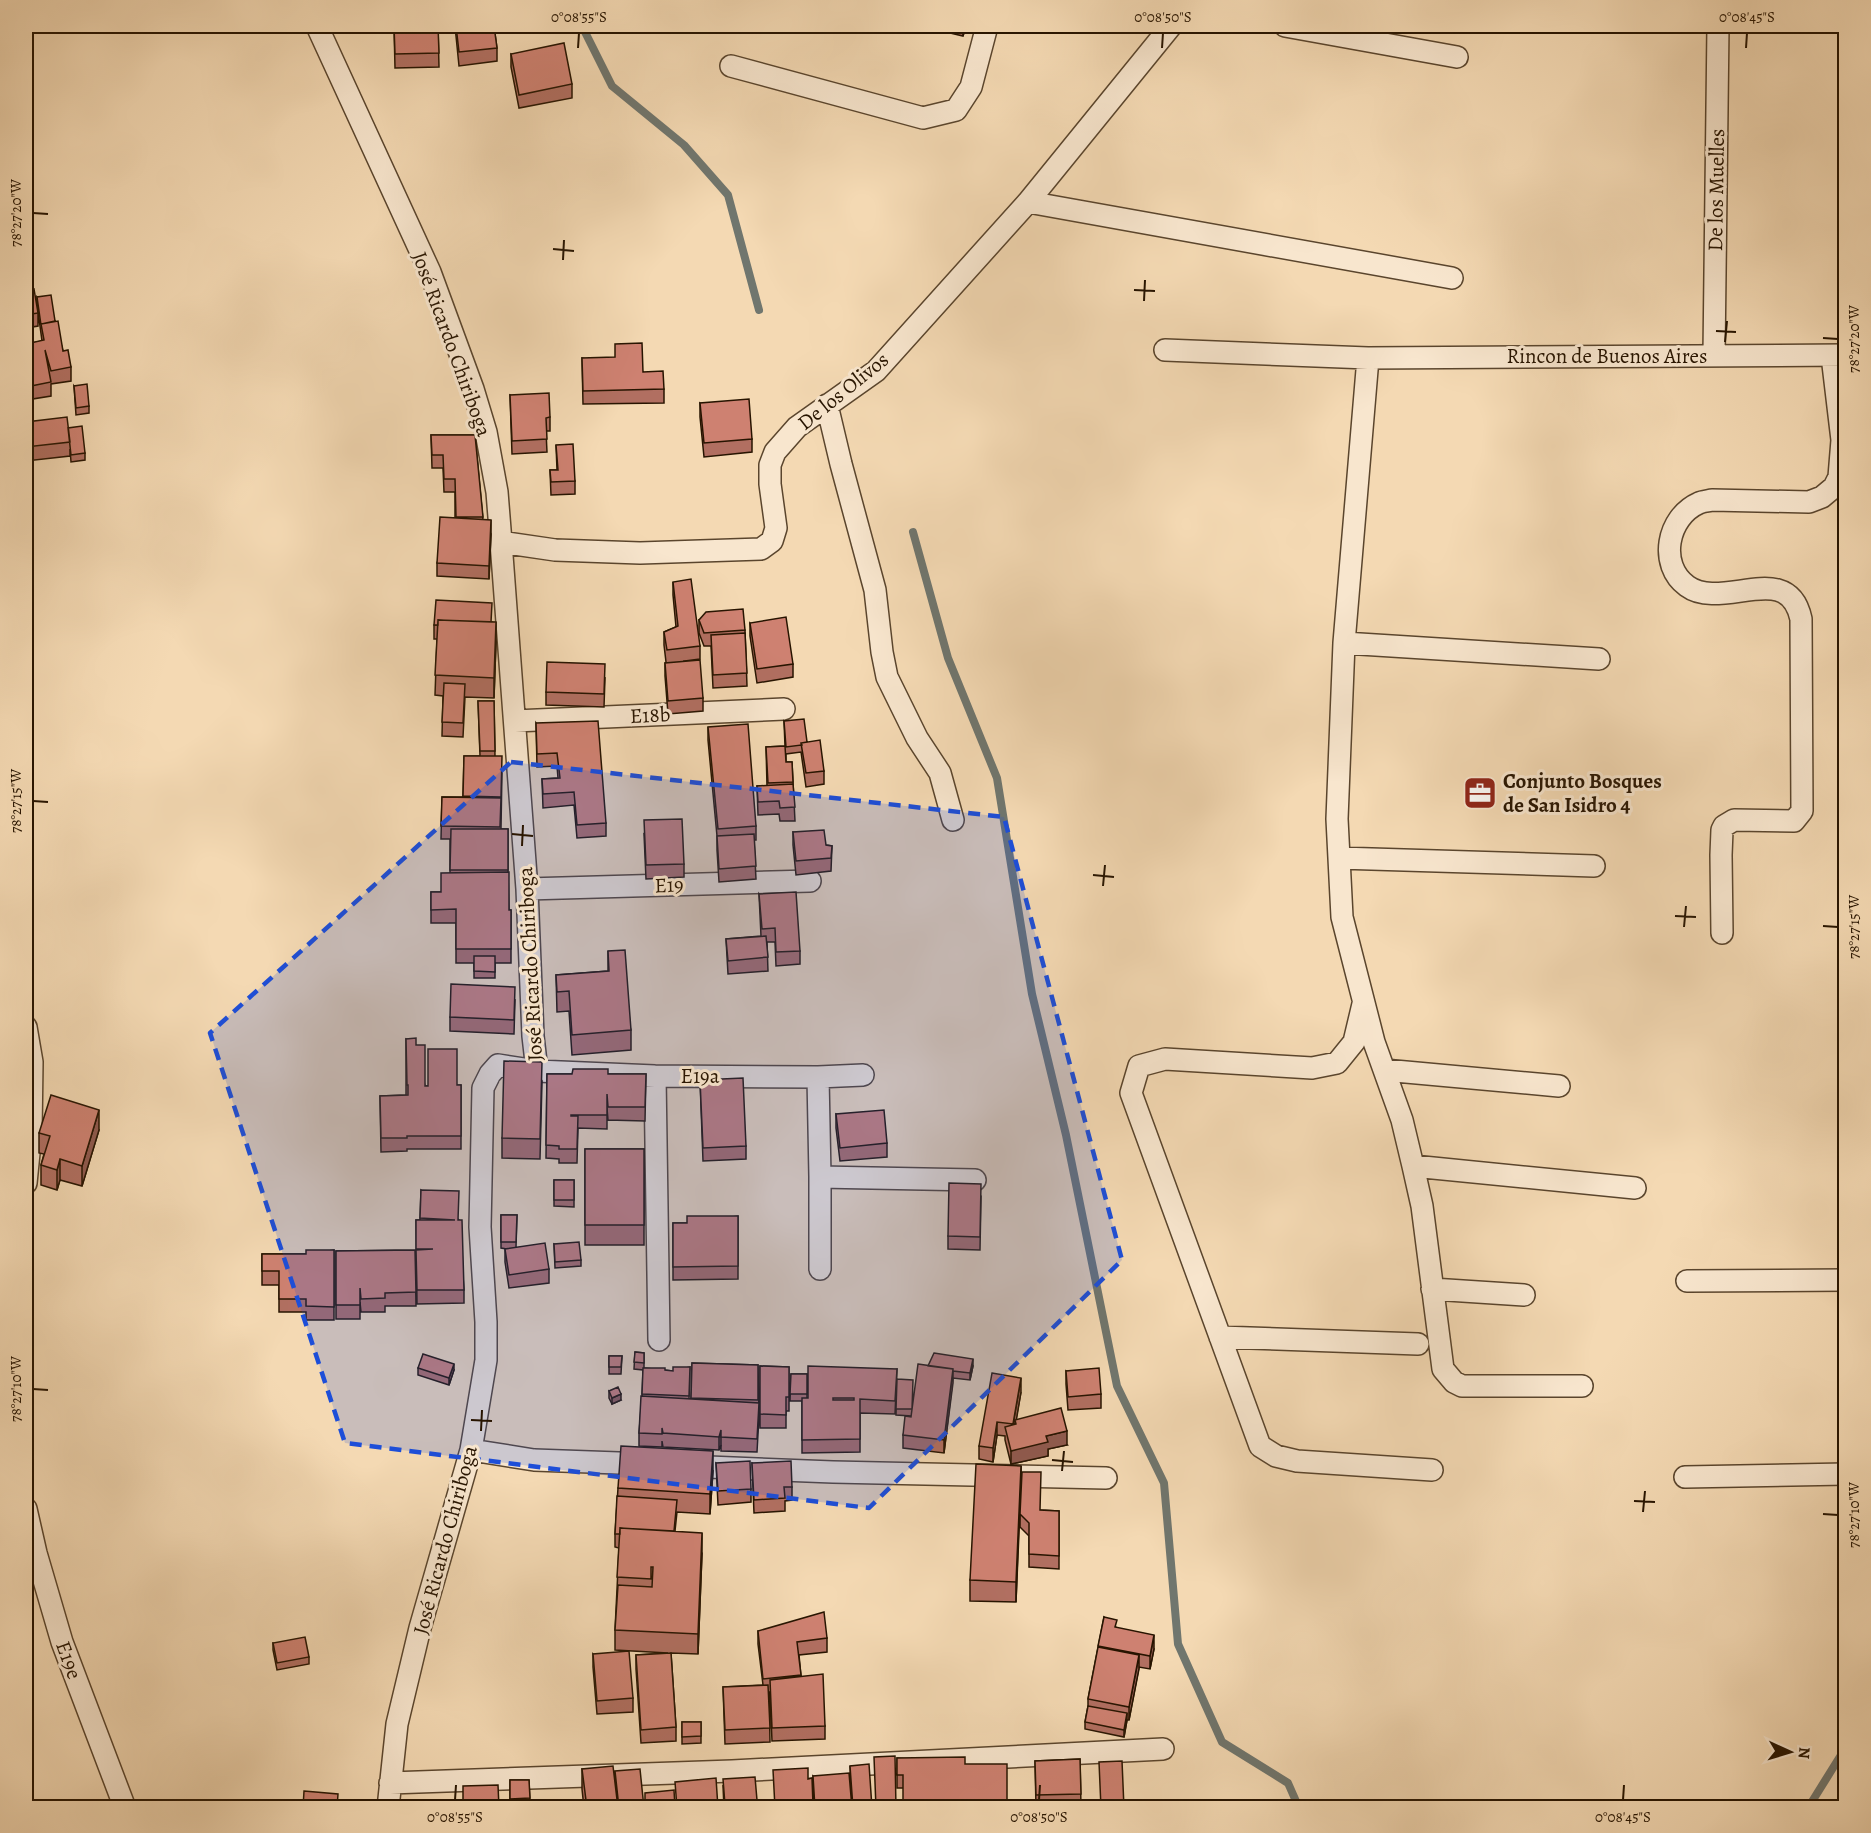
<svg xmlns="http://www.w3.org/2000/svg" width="1871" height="1833" viewBox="0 0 1871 1833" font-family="Alegreya,serif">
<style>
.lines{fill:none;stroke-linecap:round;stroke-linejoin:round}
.stream{stroke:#70766e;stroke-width:8}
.street-casing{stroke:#5a452d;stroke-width:24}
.street{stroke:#f8e6ce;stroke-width:21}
.wall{fill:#b16f61;stroke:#271400;stroke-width:1.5}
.shaded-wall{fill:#905a4f;stroke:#271400;stroke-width:1.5}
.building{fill:#ce8171;stroke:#271400;stroke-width:1.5;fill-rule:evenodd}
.marked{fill:#1d4ed8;fill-opacity:0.2;stroke:#1d4ed8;stroke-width:4.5;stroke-dasharray:12 8;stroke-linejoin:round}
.ticks{fill:none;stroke:#271400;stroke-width:2}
.labels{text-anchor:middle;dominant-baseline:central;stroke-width:6;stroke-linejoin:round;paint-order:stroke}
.street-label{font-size:21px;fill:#271400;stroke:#f8e6ce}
.poi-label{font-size:21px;font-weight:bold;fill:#271400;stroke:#f8e6ce;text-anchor:start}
.neatline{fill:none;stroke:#271400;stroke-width:2}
.ticks-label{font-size:15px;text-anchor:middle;fill:#271400}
</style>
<rect width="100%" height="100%" fill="#f4d9b3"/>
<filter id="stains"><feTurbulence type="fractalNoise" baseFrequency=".00333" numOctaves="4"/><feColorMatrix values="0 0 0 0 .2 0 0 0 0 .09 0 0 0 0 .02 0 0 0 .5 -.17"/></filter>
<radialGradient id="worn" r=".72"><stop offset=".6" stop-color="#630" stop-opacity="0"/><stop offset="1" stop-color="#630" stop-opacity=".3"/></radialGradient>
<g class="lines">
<!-- stream -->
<path class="stream" d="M582,26l30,60 72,59 44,50 31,115
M913,532l35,126 49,120 35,216 34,141 51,251 47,97 14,161 44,98 66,41 11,25
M1808,1808l38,-61"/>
<defs>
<path id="street" d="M317,26l113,246 43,117 13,43 11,60 4,50 26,347 6,147 4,35 -39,-6 -8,9 -7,14 -3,139 6,95v38l-15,90 -51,178 -23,96 -9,84
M1285,26l172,31
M731,66l192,52 33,-8 15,-23 16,-61
M1028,202l424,76
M1165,350l203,8 477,-3
M1714,355l4,-329
M1368,358l-24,285 -7,176 5,98 32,125 28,78 11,46 9,40 21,163 11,13 8,4h120
M827,405l14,59 34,126 7,62 5,25 30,61 23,35 13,47
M501,542l54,8 85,3 121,-4 11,-8 4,-13 -6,-44v-19l5,-13 22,-25 79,-56 152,-169 143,-176
M1344,643l255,16
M515,721l269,-12
M1339,858l255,8
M527,889l283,-8
M1722,933l-1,-78 1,-25 2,-4 10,-6 60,1 8,-10 -1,-192c-13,-61 -79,-7 -114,-33 -29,-21 -20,-69 12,-83 4,-2 9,-2 13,-3l97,2 13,-5 12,-10 5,-10 3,-37 -10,-84
M1363,1004l-9,38 -17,21 -25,5 -147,-9 -26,7 -8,27 129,353 16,10 21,5 135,9
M26,1027l6,35 -1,71 -5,50
M1384,1070l175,16
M537,1071l118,5 163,1 45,-2
M655,1076l4,264
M818,1077l2,100v92
M1413,1166l222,22
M820,1177l155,3
M1687,1281l159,-1
M1432,1289l92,6
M1220,1337l198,7
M471,1450l63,10 113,4
M684,1466l149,6 273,6
M1685,1477l161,-3
M26,1509l10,44 26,89 63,166
M390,1783l342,-12 431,-22"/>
</defs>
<!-- street casing -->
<use href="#street" class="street-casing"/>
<!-- street -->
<use href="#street" class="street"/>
</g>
<!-- wall -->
<path class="wall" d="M394,26h44l1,41 -44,1z
M455,26h39l3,22v13l-38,5z
M921,26h45l-3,10z
M511,54l61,30v14l-53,10 -8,-41z
M26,291l12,22v13l-12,2z
M37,297l18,24 8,30 8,16v14l-20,3v12l-25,4v-56l16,-3 -5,-37z
M582,358l61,14 21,17v14l-81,1z
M74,386l15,20v7l-13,2z
M510,395l40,22v14h-4l1,21 -35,2z
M700,403l52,36v13l-48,5 -4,-40z
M26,422l42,7 17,24v7l-14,2 -1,-13v7l-44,5z
M431,435h44l8,85 8,14 -2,45 -52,-3v-13l18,-45v-26h-11l-1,-24h-11z
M556,445l19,36v13l-24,1 -1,-25h7z
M673,582l27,64v13l-16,2 19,37v13l-35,3 -3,-38v-13l1,-1 -2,-17v-13l12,-5 -3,-32z
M699,620l46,10 2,56 -34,2 -2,-42h-7l-5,-13z
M492,622l4,20 -2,56 -29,-1 -2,40 -21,-1 1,-40 -8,-1 2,-56h-3v-14z
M750,623l43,41v13l-36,6 -7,-47z
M605,678l-1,29 -58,-2v-13z
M478,701h16l1,55 7,14 -1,59h7v43l1,38h2v53h-16v15h-21v-15h-18v-40h-25v-31h10l9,-19v-34h-9l1,-42h21l1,-41h16z
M784,721l23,21 17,29v13l-18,3 -5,-35 -15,2v8h6l3,59h-15l-1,-7 -21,1 -1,-29h10l-1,-39 19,-1z
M536,723l70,100v13l-29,2 -3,-33 -31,3 -1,-29 16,-1 -1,-12 -20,1z
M708,727l48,99v14h-2l2,39 -37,3 -2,-32v-14l-9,-96z
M793,832l33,13 6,1 -1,25 -35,4 -3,-30z
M644,834l40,30v13l-38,2z
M759,894l41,57v13l-24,2 -1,-24h-8l1,29 -40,3 -2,-35 35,-3z
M608,951l23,79v20l-59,5 -3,-44 -12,1 -1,-37 52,-4z
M515,1000l-1,34 -64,-3v-14z
M406,1039l10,6 9,41 36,-1v64h-54v2l-26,1 -1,-56 26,-1z
M547,1074h99l-1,47 -37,-1 -1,-12v21l-29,-1 -1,35h-18v-4l-13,-1z
M700,1080l46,66v13l-43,2z
M542,1082l-2,77 -38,-1v-20z
M836,1114l51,29v14l-47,4 -4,-33z
M99,1130l-17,56 -22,-6 -3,10 -16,-5v-20l3,-11 -5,-1v-20z
M585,1149h59v96h-59z
M554,1180h20v27l-20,-1z
M421,1190l38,30 5,70v13l-47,1 -1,-84h4z
M981,1197l-1,53 -32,-1v-13z
M501,1215h16l-1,32 33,22v14l-40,5 -4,-26v-13h2l-6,-1z
M738,1216v63l-65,1v-57h14z
M554,1244l27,16v6l-26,2z
M334,1250v70h-28v-8h-27v-27h-17v-31h44z
M415,1250l1,56h-31v6h-24l-1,-10v17h-24v-68z
M635,1352l9,1v15l29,3 17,-4 -1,32h2l1,-36 66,2 1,51 -2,36 -36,-1v-6l-2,5 -56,-3 -1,-6v6l-23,-1v-13l3,-37 1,-26 -9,-1z
M609,1356h13l-1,18h-12z
M760,1366l29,1v44h-3v17h-26z
M928,1366h45l-3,14 -17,-2 -9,75 -41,-5v-13l8,-19 -15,-1 1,-36 16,27z
M418,1368l36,2 -5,15 -31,-10z
M897,1369l-2,45 -35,-1v39l-58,1v-52h-12l1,-27h16v24z
M1066,1371l35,23v14l-33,2 -2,-26z
M609,1391l12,9 -9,4 -3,-6z
M1021,1392l-5,27 51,26 -19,4v7l-37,8 -6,-24v-4l-8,-1 -4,27 -14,-3v-13z
M716,1463l35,26v13l-33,3z
M752,1463l40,24v13l-7,1v10l-31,2z
M1021,1466l-5,136 -46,-1v-21z
M713,1471l-3,43 -33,-2 -2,19 27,22 -4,101 -27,-1 5,74v14l-35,2 -5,-74v-14l32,-2 -53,-3v-20l4,-82 -4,-1v-13l3,-46z
M1040,1510l19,1v58l-30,-2v-31l-9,-9v-13z
M1104,1617l13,11 37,21 -4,20 -11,-2 -10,53h-2l-3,17 -39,-8v-7l3,-16v-7z
M758,1631l69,7v14l-28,3 2,21 24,50v13l-53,2 -2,-49h-1l1,50 -45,2 -2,-57 40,-2 -5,-41z
M273,1643l36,14v7l-32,6 -4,-20z
M593,1654l40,44v14l-36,2 -4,-47z
M682,1722h19v21l-19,1z
M897,1758l68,6 -62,24h-6z
M1080,1759l1,48 -45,1 -1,-47z
M850,1766l22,42h-20z
M582,1769l33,9 29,30h-60l-2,-19z
M813,1776l39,32h-38z
M510,1780h19l1,25h-20z
M723,1786l34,14v7l-33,1z"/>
<!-- shaded-wall -->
<path class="shaded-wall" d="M963,26h3l-3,10z
M491,520v14l-2,45v-13z
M496,622v20l-2,56v-20z
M99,1110v20l-17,56v-20z
M60,1159v21l-3,10v-20z
M973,1359v7l-3,14v-7z
M454,1364v6l-5,15v-7z
M953,1369v14l-9,70v-13z
M1021,1378v14l-5,30 -1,-2v4h-2z
M621,1394v6l-9,4v-6z
M997,1422v13l-4,27v-14z
M721,1430v15l-2,5v-13z
M1067,1431v14l-19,4v7l-37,8v-13l35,-15z
M713,1451v20l-3,43v-20z
M1021,1466v20l-5,116v-20z
M702,1533v20l-4,101v-20z
M1154,1635v14l-4,20v-13z
M1139,1655v14l-10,51v-13z
M1127,1713v7l-3,17v-7z"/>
<!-- building -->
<path class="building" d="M394,26h44l1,27 -44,1z
M456,26h38l3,22 -38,4z
M564,43l8,41 -53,11 -8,-41z
M34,289l4,24 -12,2v-24z
M51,295l4,26 -14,3v1l-4,-28z
M58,321l5,30 5,-1 3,17 -20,4 -6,-21 6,32 -25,5v-43l18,-4 -3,-16z
M642,343l1,29 20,-1 1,18 -81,2 -1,-33 33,-1v-13z
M87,384l2,22 -13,2 -2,-22z
M549,393l1,24 -4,1 1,21 -35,2 -2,-46z
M749,399l3,40 -48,4 -4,-40z
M67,417l3,25 -44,5v-25z
M82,426l3,27 -14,2 -3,-27z
M431,435h44l8,82h-27l-1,-38h-11l-1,-24h-11z
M573,444l2,37 -24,1 -1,-12h8l-2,-25z
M440,517l51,3 -2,46 -52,-3z
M691,579l9,67 -33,4 -3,-18 14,-6 -5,-44z
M436,600l56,3 -1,19 -53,-2v5h-4z
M743,609l2,21 -41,3 -5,-13 7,-8z
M786,617l7,47 -36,5 -7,-46z
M438,620l58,2 -2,56 -59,-3z
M745,633l2,40 -34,2 -2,-40z
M700,660l3,38 -35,3 -3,-38z
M547,662l58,2 -1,30 -58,-2z
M444,683l21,1 -2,39 -21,-1z
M478,701h16l1,50h-15z
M804,719l3,23 -6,1 1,2 -16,2 -2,-26z
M598,721l8,102 -29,2 -3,-33 -31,2 -1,-15 18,-1 -3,-25 -20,1 -1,-31z
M748,724l8,102 -38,3 -10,-102z
M820,740l4,31 -18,2 -5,-30z
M785,746l1,16h6l1,20 -25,1 -2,-36z
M464,756h38l-1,41 -38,-1z
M793,784l2,23 -15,1 -1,-7 -21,1 -1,-16z
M442,797l59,1 -1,29 -59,-1z
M682,819l2,45 -38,1 -2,-45z
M451,829h57v41h-58z
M824,830l2,15 6,1 -1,12 -35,3 -3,-29z
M754,834l2,32 -37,3 -2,-33z
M509,872v38h2v39h-55v-40l-25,1v-18h10v-19z
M796,892l4,59 -24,1 -1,-24 -13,1 -3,-35z
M766,936l2,21 -40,4 -2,-22z
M625,950l6,80 -59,5 -3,-44 -12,1 -1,-17 53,-4 -1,-20z
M474,956h21v16l-21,-1z
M451,984l64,3 -1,33 -64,-3z
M416,1038v7h9v41h3v-37h29v36h4v51h-54v2h-26l-1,-42 28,-1v-10h-1l-1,-46z
M504,1061l38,1 -2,77 -38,-1z
M573,1069h35v5h38l-1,33h-37l-1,-13v21h-36v1h7l-1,33h-18v-3l-13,-1 1,-71h25z
M743,1078l3,68 -43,2 -3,-68z
M51,1095l48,15 -17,56 -22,-7 -3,11 -16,-5 9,-29 -11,-3z
M884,1110l3,33 -47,5 -4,-34z
M585,1149h59v76h-59z
M554,1180h20v20h-20z
M949,1183l32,1 -1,53 -32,-1z
M421,1190l38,1 -1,29h4l2,70h-47l-1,-40 17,-1h-17v-29h39l-35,-2z
M501,1215h16l-1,27h-15z
M687,1216h51v50l-65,1v-44h14z
M579,1242l2,18 -26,2 -1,-18z
M545,1243l4,26 -40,6 -4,-26z
M306,1250h28v57l-28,-1v-7h-27v-28h-17v-17h44z
M415,1250l1,42 -31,1v5l-24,1 -1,-11v17h-24v-54z
M635,1352l9,1v10l-10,-1z
M934,1353l39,6 -3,14 -17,-2v-2l-25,-3z
M423,1354l31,10 -5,14 -31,-10z
M609,1356h13l-1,11h-12z
M692,1363l66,2v35l-67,-2z
M918,1364l35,5 -9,71 -41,-5 2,-19 6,1z
M760,1366l29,1v30h-3v18l-26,-1z
M808,1366l89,3 -2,32 -35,-2v40l-58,1v-42h6zM833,1398h21v2h-21z
M673,1367h17l-1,29 -47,-2 1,-26h22v2l8,1z
M1099,1368l2,26 -33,3 -2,-26z
M992,1373l29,5 -8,46 -16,-2 -4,26 -14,-2z
M791,1374h16v20h-17z
M897,1379l16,1 -1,29h-16z
M618,1387l3,7 -9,4 -3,-7z
M641,1396l118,7 -2,36 -36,-2v-7l-2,7 -56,-4 -1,-5v6l-23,-1z
M1061,1408l6,23 -21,5 2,6 -37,9 -6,-24 11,-3 -1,-4z
M621,1446l92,5 -3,43 -92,-6z
M750,1461l1,28 -33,2 -2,-28z
M791,1461l1,26h-8l1,11 -31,2 -2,-37z
M976,1464l45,2 -5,116 -46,-2z
M1022,1472h19l-1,38 19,1v45l-30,-2v-31l-9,-9z
M617,1496l60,4 -3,31 -54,-3v6h-5z
M620,1528l82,5 -4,101 -83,-4 3,-45 34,2 1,-20h-2v12l-34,-2z
M824,1612l3,26 -30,4 4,33 -38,4 -5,-48z
M1104,1617l13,3 -2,7 39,8 -4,21 -52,-10z
M305,1637l4,20 -32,6 -4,-20z
M1098,1647l41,8 -10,52 -41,-8z
M629,1651l4,47 -36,3 -4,-47z
M671,1653l5,74 -35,3 -5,-75z
M823,1674l2,52 -53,2 -2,-48z
M768,1685l2,43 -45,2 -2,-43z
M1088,1706l39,7 -3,17 -39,-8z
M682,1722h19v14l-19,1z
M895,1756l1,52h-20l-2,-51z
M965,1757v7h42v44h-104v-33h-6v-17z
M1080,1759l1,35 -45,1 -1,-34z
M1122,1761l2,47h-23l-2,-46z
M869,1764l3,44h-19l-3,-42z
M613,1766l5,42h-31l-5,-39z
M808,1768v11l4,-1 1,27h-3v3h-35l-2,-38z
M640,1769l4,39h-25l-4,-37z
M849,1773l3,35h-37l-2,-32z
M755,1777l2,23 -19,1v3l-13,1 -2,-26z
M716,1778l2,30h-41l-2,-26z
M510,1780h19l1,18 -20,1z
M498,1785l1,23h-36v-22z
M674,1790l1,18h-30v-15z
M304,1791l34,3 -1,14h-34z"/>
<!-- marked area -->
<path class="marked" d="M511,762l493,55 118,443 -253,248 -524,-65 -135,-410z"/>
<!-- ticks -->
<path class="ticks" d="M578,48l1,-15M1162,48l1,-15M1746,48l1,-15M33,213l15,1M553,249l21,2M563,260l1,-20M1134,290l21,1M1144,301l1,-21M1716,331l20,1M1823,338l15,1M1725,342l2,-21M33,801l15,1M512,834l21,2M522,846l1,-21M1093,875l21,2M1103,886l2,-21M1675,916l21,1M1823,926l15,1M1684,927l2,-21M33,1389l15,1M471,1420l21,1M481,1431l1,-21M1052,1460l21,2M1062,1471l2,-20M1634,1501l21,1M1643,1512l2,-21M1823,1514l15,1M455,1800l1,-15M1039,1800l1,-15M1623,1800l1,-15"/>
<!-- icons -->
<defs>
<symbol id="office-square" viewBox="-11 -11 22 22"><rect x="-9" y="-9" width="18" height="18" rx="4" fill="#8f2418" stroke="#f8e6ce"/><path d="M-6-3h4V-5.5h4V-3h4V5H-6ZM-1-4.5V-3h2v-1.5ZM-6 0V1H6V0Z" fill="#fff"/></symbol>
</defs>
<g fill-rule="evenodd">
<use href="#office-square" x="1461" y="774" width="38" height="38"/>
</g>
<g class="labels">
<!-- street labels -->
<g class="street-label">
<text transform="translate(1716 190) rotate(-89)">De los Muelles</text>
<text transform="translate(452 344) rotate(70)">José Ricardo Chiriboga</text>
<text x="1607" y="356">Rincon de Buenos Aires</text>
<text transform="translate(843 391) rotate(-39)">De los Olivos</text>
<text transform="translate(650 715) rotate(-3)">E18b</text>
<text transform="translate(669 885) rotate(-2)">E19</text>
<text transform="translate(530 964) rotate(-93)">José Ricardo Chiriboga</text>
<text x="700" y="1076">E19a</text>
<text transform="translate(445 1540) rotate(-75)">José Ricardo Chiriboga</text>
<text transform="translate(69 1660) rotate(70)">E19e</text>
</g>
<!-- poi labels -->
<g class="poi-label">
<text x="1503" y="781">Conjunto Bosques<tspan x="1503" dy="24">de San Isidro 4</tspan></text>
</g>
</g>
<!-- margin -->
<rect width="1871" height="1833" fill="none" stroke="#f4d9b3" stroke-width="66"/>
<!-- north arrow -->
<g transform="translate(1790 1752) rotate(94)" stroke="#f8e6ce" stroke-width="4.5" paint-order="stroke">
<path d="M0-4.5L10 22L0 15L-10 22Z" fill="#271400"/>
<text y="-9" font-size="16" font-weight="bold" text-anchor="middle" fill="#271400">N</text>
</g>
<rect x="33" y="33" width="1805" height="1767" class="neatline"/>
<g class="ticks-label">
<text x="579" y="22">0°08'55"S</text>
<text x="1163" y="22">0°08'50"S</text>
<text x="1747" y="22">0°08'45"S</text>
<text transform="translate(16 213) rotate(-90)" y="5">78°27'20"W</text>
<text transform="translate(1854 339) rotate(-90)" y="5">78°27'20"W</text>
<text transform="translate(16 801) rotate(-90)" y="5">78°27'15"W</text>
<text transform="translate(1854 927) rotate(-90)" y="5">78°27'15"W</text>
<text transform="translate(16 1389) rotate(-90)" y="5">78°27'10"W</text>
<text transform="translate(1854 1515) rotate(-90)" y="5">78°27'10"W</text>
<text x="455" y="1822">0°08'55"S</text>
<text x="1039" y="1822">0°08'50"S</text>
<text x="1623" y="1822">0°08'45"S</text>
</g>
<rect width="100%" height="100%" filter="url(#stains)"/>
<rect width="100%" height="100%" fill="url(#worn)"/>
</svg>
